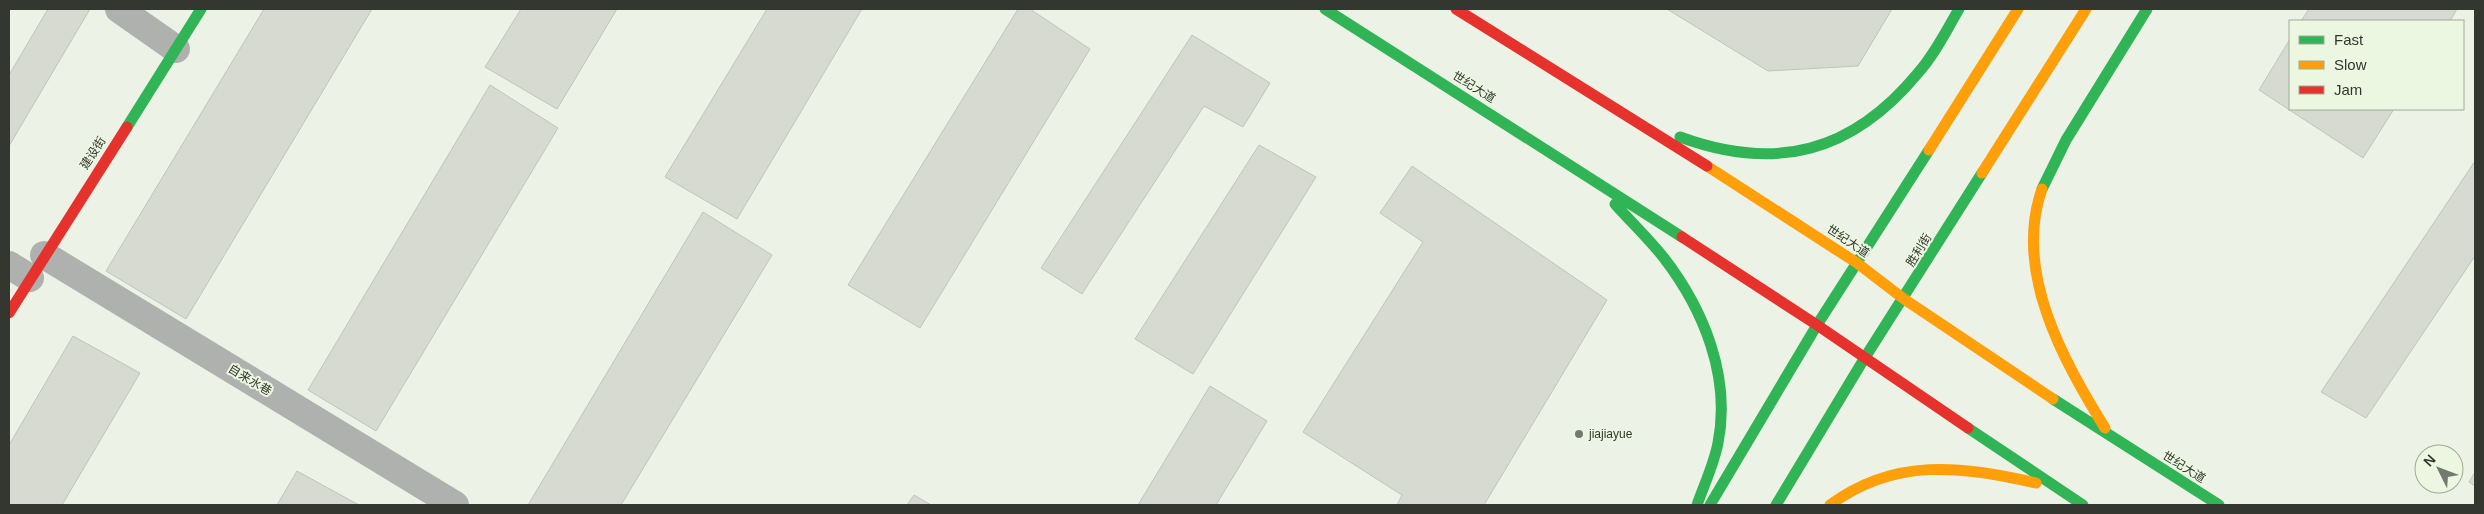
<svg xmlns="http://www.w3.org/2000/svg" width="2484" height="514" viewBox="0 0 2484 514" font-family="Helvetica,'Noto Sans SC',sans-serif">
<style>
.building{fill:#d7dad0;stroke:#c1c4bb}
.lines{fill:none;stroke-linecap:round;stroke-linejoin:round}
.street{stroke:#aeb1ad;stroke-width:28}
.fast{stroke:#30b455;stroke-width:11}
.slow{stroke:#ff9f0a;stroke-width:11}
.jam{stroke:#e5322d;stroke-width:11}
.poi-dot{fill:#74786f;stroke:#ebf7e1;stroke-width:2}
.labels{text-anchor:middle;dominant-baseline:central;stroke-width:4;stroke-linejoin:round;paint-order:stroke}
.street-label{font-size:12px;fill:#33372f;stroke:#ebf7e1}
.poi-label{font-size:12px;fill:#33372f;stroke:#ebf7e1;text-anchor:start}
</style>
<rect width="100%" height="100%" fill="#ecf2e6"/>
<!-- building -->
<path class="building" d="M48,9h42l-81,137v-71z
M264,9h108l-186,310 -80,-48z
M521,9h96l-60,100 -72,-42z
M767,9h95l-125,210 -72,-42z
M1018,9h12l60,40 -170,279 -72,-43z
M1667,9h225l-34,57 -90,5z
M2309,9h148l-7,12h-149z
M1192,35l78,48 -27,44 -39,-21 -122,188 -41,-26z
M2290,39v70h104l-31,49 -104,-68z
M490,85l68,43 -182,303 -68,-41z
M1259,145l57,32 -123,197 -58,-35z
M2475,161v95l-109,162 -45,-26z
M1412,166l195,134 -123,205h-87l5,-10 -99,-63 120,-190 -43,-29z
M703,212l69,43 -151,250h-93z
M73,336l67,37 -78,132h-53v-60z
M1210,386l57,35 -51,84h-78z
M297,471l62,34h-82z
M2475,472v14l-6,-4z
M914,495l17,10h-24z"/>
<g class="lines">
<!-- street -->
<path class="street" d="M119,9l57,40
M44,255l411,250
M9,265l21,13"/>
<!-- fast -->
<path class="fast" d="M1325,9l357,228
M127,127l74,-118
M1680,137c96,35 172,16 238,-64 17,-19 28,-42 41,-64
M2042,189l24,-49 81,-131
M1615,204c16,18 34,35 49,54 40,52 67,119 54,185 -4,21 -14,42 -21,62
M2053,399l166,106
M1968,428l115,77
M1710,505l107,-180 112,-175
M1776,505l88,-146 118,-186"/>
<!-- slow -->
<path class="slow" d="M1929,150l89,-141
M1707,166l150,97 47,36 149,100
M1982,173l104,-164
M2042,189c-29,82 21,171 63,239
M1830,505c65,-48 131,-39 206,-22"/>
<!-- jam -->
<path class="jam" d="M1456,9l251,157
M1682,237l135,88 151,103
M9,313l118,-186"/>
</g>
<!-- markers -->
<circle class="poi-dot" cx="1579" cy="434" r="5"/>
<g class="labels">
<!-- street labels -->
<g class="street-label">
<text transform="translate(1474 87) rotate(32)">世纪大道</text>
<text transform="translate(93 153) rotate(-57)">建设街</text>
<text transform="translate(1848 241) rotate(34)">世纪大道</text>
<text transform="translate(1919 250) rotate(-58)">胜利街</text>
<text transform="translate(250 380) rotate(31)">自来水巷</text>
<text transform="translate(2184 467) rotate(32)">世纪大道</text>
</g>
<!-- poi labels -->
<g class="poi-label">
<text x="1589" y="434">jiajiayue</text>
</g>
</g>
<!-- border -->
<rect width="2484" height="514" fill="none" stroke="#33372f" stroke-width="20"/>
<!-- legend -->
<rect x="2289" y="20" width="175" height="90" fill="#ebf7e1" stroke="#a1aa9a"/>
<rect x="2299" y="36" width="25" height="8" fill="#30b455" stroke="#a1aa9a"/>
<text x="2334" y="45" font-size="15" fill="#33372f">Fast</text>
<rect x="2299" y="61" width="25" height="8" fill="#ff9f0a" stroke="#a1aa9a"/>
<text x="2334" y="70" font-size="15" fill="#33372f">Slow</text>
<rect x="2299" y="86" width="25" height="8" fill="#e5322d" stroke="#a1aa9a"/>
<text x="2334" y="95" font-size="15" fill="#33372f">Jam</text>
<!-- north arrow -->
<g transform="translate(2439 469) rotate(312)"><circle r="24" fill="#ebf7e1" stroke="#a1aa9a"/>
<path d="M0-4L9 19L0 12L-9 19Z" fill="#74786f"/>
<text y="-8" font-size="14" font-weight="bold" text-anchor="middle" fill="#33372f">N</text>
</g>
</svg>
